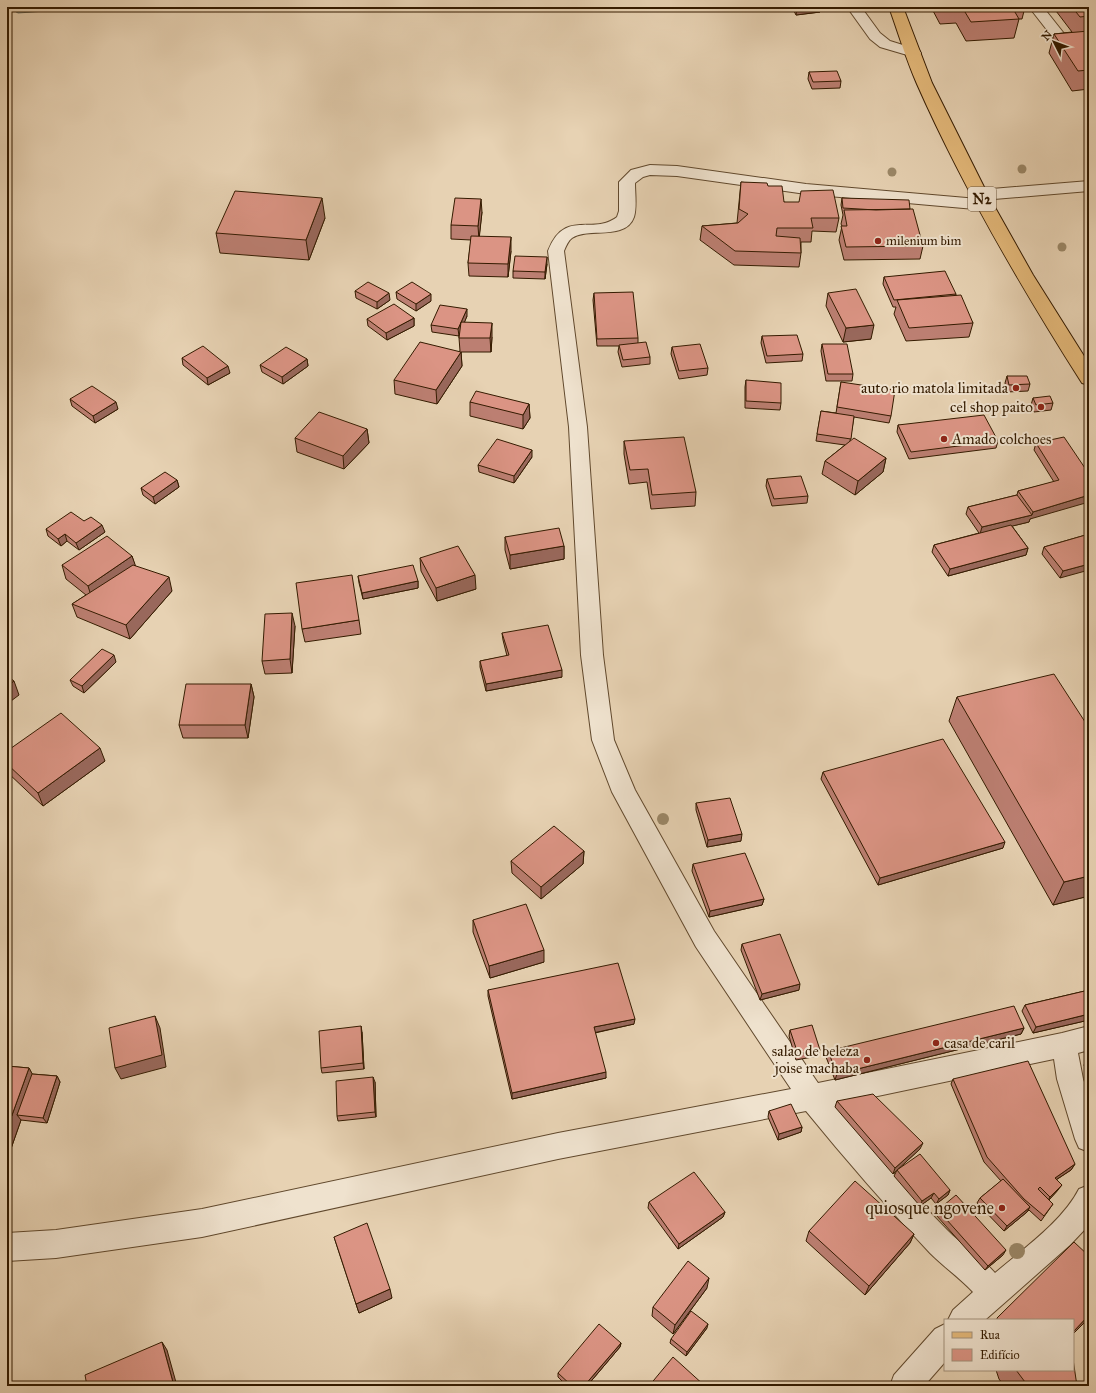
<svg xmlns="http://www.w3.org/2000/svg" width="1096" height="1393" viewBox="0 0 1096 1393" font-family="'IM FELL Great Primer',serif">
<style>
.water{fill:#98b6b4;stroke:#70786c}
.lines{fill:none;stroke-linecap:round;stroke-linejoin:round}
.minor-casing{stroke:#61492d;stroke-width:2}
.major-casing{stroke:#341b00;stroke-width:2}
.minor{fill:#efe2ce;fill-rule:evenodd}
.major{fill:#e4b97a;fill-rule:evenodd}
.tree{fill:#9b8868}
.wall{fill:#bc7f72;stroke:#341b00}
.shaded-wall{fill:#99685c;stroke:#341b00}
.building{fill:#db9484;stroke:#341b00}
.poi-dot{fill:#8f2418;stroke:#efe2ce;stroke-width:1.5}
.labels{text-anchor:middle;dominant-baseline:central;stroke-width:4;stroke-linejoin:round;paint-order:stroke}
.far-poi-label{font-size:13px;fill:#341b00;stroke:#efe2ce;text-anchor:start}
.shield{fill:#efe2ce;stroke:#6c573e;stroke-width:1}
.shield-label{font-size:14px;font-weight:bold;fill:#341b00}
.poi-label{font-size:15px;fill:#341b00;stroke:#efe2ce;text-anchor:end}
.near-poi-label{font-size:18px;fill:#341b00;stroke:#efe2ce;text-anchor:end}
</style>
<rect width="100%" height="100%" fill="#e7d2b3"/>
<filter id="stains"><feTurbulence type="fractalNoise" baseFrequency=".005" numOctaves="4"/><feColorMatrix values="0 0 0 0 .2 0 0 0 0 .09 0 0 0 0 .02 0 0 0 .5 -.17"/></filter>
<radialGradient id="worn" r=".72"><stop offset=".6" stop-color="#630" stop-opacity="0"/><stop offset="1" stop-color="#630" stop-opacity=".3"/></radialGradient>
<!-- water -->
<path class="water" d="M8,7h92l-82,6z"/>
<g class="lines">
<defs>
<path id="minor" d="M847,7h14l19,26 10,8 29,9 2,3 -2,3 -5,1 -34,-10 -10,-8z
M1029,7h14l23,29 -2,3 -5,1 -5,-1z
M650,165l27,1 129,18 172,15 -4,-1 -2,-3 2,-3 6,-2 109,-9v10l-107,9 10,2 2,3 -2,3 -6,2 -180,-16 -129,-18 -27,-1 -7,2 -8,6c0,11 2,24 -1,34 -8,24 -47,10 -62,21 -4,3 -6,8 -8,13l23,176 16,228 11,85 21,50 79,141 104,152 244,-50 27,-7v24l-11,3 5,26 6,18v55l-10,-4 -4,-9 -18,-60 -3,-20 -219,46c36,43 73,85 112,125 15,15 34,27 48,43 27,-23 68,-52 84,-84l10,-4v40l-19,20 -85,75h-37l5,-10 20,-18c-13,-14 -29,-25 -43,-39 -43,-46 -84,-93 -124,-142l-248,48 -356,78 -146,21 -49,3v-28l49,-3 146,-21 356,-76 233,-44 -95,-142 -84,-155 -20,-52 -11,-85 -12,-228 -21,-176c17,-43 44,-15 69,-34l2,-6v-29l12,-12z
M945,1324v38l-21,24h-34l4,-11 41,-46z"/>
<path id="major" d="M889,7h14l29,76 56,112 45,80 56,89v21l-7,-2c-61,-96 -119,-195 -165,-299 -11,-25 -19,-52 -28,-77z"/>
</defs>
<!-- minor casing -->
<use href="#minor" class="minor-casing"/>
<!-- major casing -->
<use href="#major" class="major-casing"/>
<!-- minor -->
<use href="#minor" class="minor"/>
<!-- major -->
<use href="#major" class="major"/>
</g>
<!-- trees -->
<g class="tree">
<circle cx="1022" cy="169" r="4.5"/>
<circle cx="892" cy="172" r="4.5"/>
<circle cx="1062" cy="247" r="4.5"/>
<circle cx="663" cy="819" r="6"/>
<circle cx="1017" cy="1251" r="8"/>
</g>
<!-- wall -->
<path class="wall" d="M792,7h28v5l-24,3z
M931,7h94l-3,12h-3l-5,19 -48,3 -10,-18 -16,1z
M1053,7h36v82l-17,2 -23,-38 5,-19 18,-2z
M809,72l32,9 -1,7 -28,1 -4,-10z
M741,182l27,4 16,16 55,16 -3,14 -24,-1 -1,11h-10v11l-2,14 -65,-2 -34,-25 2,-14 35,-3z
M842,198l68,11 13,37 -3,13 -76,1 -5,-20 3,-14 -1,-2 2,-9 -2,-10z
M482,212l-3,25 32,14 -3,26 -39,-1 -1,-13 3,-23 -20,-1v-14z
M325,218l-16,42 -89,-7 -4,-20z
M547,264l-2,15 -32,-1v-7z
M884,277l72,17v1l17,28 -4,14 -63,4 -12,-27 2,-7h-3l-10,-23z
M355,291l35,9 -13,9 -21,-11z
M396,292l35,9 -15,10 -19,-12z
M594,293l44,45v5l12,14v7l-28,3 -4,-15 1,-6h-22l-4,-46z
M828,293l43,46 -28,3 -17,-36z
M467,316l-3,6 28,15 -1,15h-30l1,14 -25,38 -42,-10 -1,-14 66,-29 -1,-13v-3v1l-27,-4 -1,-7z
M414,318v8l-27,14 -19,-14 -1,-7z
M762,336l41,18 -1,7 -36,2 -5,-20z
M822,344l31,30 -1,7h-26l-5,-30z
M672,347l36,21 -1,7 -28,4 -8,-25z
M182,358l48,15 -22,12 -25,-20z
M307,359l1,7 -25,18 -21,-12 -2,-7z
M1007,376l23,8 -2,7 -21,1 -2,-9z
M746,380l35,23 -1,7 -35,-2v-21z
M841,382l50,34 -2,7 -35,-6 -4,24 36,17 -3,14 -28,23 -33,-21 3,-13 20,-16 -29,-4 5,-30 15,2z
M1033,398l20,5 -2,7 -17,2 -3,-7z
M70,399l48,10 -23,14 -23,-17z
M470,402l59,2 1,14 -7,11 -53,-13z
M898,425l100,16 -2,7 -87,11 -12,-27z
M367,429l2,14 -25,26 -47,-17 -2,-14z
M624,441l72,51 -1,14 -44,3 -4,-27 -18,2 -5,-30z
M1036,443l53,31 -59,45 -1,3 -17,4 16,22 -2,7 -78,21 -16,-24 2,-7 45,-12 -13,-19 2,-7 49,-12 1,-4 36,-9 -20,-32z
M532,457l-18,26 -35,-11 -1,-7z
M767,479l41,17 -1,7 -35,3 -6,-20z
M177,480l2,7 -24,17 -12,-9 -2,-7z
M84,521l21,11 -26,18 -12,-9 -6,5 -13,-10 -2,-7z
M1089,534l-29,44 -18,-24 2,-7z
M505,537l59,9v13l-54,10 -5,-19z
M132,556l3,10 37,25 -42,48 -53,-22 -5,-13 14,-9 -20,-16 -4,-14z
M420,558l56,31 -39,12 -16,-30z
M358,576l60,5v7l-55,11 -4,-16z
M359,620l2,14 -56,8 -3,-13z
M295,626l-3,47 -27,1 -3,-13z
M502,633l60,44 -76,14 -6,-24v-6l27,-5 -4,-16z
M116,662l-32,31 -11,-7 -3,-6z
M251,684l3,13 -6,41h-65l-4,-13z
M957,697l132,31v168l-36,9 -104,-184z
M7,751l98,10 -62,45 -36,-34z
M823,772l180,76 -125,37 -57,-106z
M696,803l45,38 -34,6 -11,-37z
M584,851l-1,13 -42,35 -29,-26 -1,-12z
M693,864l71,35 -2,6 -53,12 -17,-46z
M473,920l71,42 -54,16 -17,-46z
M742,944l57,46 -39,10 -19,-50z
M488,990l146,34 -39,9 11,45 -94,21 -24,-103z
M1089,990v30l-56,13 -11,-22 3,-6z
M1024,1028l-3,6 -186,46 -9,-23 2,-6z
M790,1030l30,20 -2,6 -22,4 -7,-24z
M362,1032l2,37 -42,4 -1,-5z
M1089,1059v19l-5,-13 3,-5z
M7,1066l22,2 3,6 25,2 3,6 -13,41 -26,-3 -14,40z
M953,1079l122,85 -4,6 -15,10 2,10 -9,10 4,4 -12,17 -12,-11 -2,2 -23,19 -27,-28 3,-5 21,-17 -17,-19 -33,-78z
M375,1082l1,35 -38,4 -1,-5z
M837,1101l83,48 -23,21 53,20 -2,5 -12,9 -5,-6 -11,8 -26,-30 3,-6 -4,4 -58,-67z
M769,1111l33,16 -1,5 -23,8 -10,-23z
M649,1202l76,10 -2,5 -45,32 -30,-41z
M938,1210l65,45 -18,15 -49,-55z
M809,1231l105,3 -4,9 -45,52 -59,-54z
M334,1237l58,61 -33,15z
M707,1288l-34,46 -21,-18 1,-9z
M707,1328l-21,28 -16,-13 1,-4z
M621,1343l-1,4 -33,39h-20l-9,-9v-4z
M996,1370h77l4,16h-73l-5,-7z"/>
<!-- shaded-wall -->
<path class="shaded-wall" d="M805,7h15v5l-24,3 1,-7z
M322,198l3,20 -16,42 -3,-20z
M481,199l1,13 -3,28 -1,-14z
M511,237v14l-3,26v-13z
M547,257v7l-2,15v-7z
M389,293l1,7 -13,9v-7z
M431,294v7l-15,10v-7z
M467,309v7l-8,20 -1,-7z
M414,318v8l-27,14 -1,-7z
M492,323v14l-1,15 -1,-14z
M874,325l-3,14 -28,3 3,-14z
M461,352l1,14 -25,38 -1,-14z
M307,359l1,7 -25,18 -1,-7z
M228,366l2,7 -22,12 -1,-7z
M116,402l2,7 -23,14 -2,-7z
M529,404l1,14 -7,11v-14z
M367,429l2,14 -25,26 -1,-13z
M532,450v7l-18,26v-7z
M886,458l-3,14 -28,23 3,-14z
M177,480l2,7 -24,17 -2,-7z
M1089,495v7l-59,17 -1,3 -49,12 2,-7 50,-12 1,-3z
M102,525l3,7 -26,18 -3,-7z
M65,534l2,7 -6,5 -3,-7z
M564,546v13l-54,10v-14z
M1028,548l-2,7 -78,21 2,-7z
M132,556l5,14 -45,29 -4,-13z
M1089,564v6l-29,8 3,-7z
M475,575l1,14 -39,12 -1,-13z
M169,577l3,14 -42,48 -4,-14z
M418,581v7l-55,11 -1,-6z
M292,613l3,13 -3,47 -2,-14z
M114,655l2,7 -32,31 -2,-7z
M562,670v7l-76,14v-7z
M14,681l5,14 -12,9v-18z
M251,684l3,13 -6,41 -3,-13z
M100,748l5,13 -62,45 -5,-13z
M742,834l-1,7 -34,6 1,-7z
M1005,842l-2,6 -125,37 2,-7z
M584,851l-1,13 -42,35v-12z
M1089,876v20l-36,9 11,-23z
M764,899l-2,6 -53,12 1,-6z
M544,950v12l-54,16 -1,-12z
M800,984l-1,6 -39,10 2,-6z
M1089,1014v6l-56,13 3,-6z
M155,1016l5,12 6,39 -45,12 -6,-11z
M635,1019l-1,5 -41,9 1,-6z
M361,1026l1,6 2,37 -1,-6z
M1024,1028l-3,6 -186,46 2,-6z
M29,1068l6,11 -18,36 4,5 -14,40v-31z
M606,1072v6l-94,21v-6z
M57,1076l3,6 -13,41 -4,-5z
M373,1077l2,5 1,35 -1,-5z
M802,1127l-1,5 -23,8 1,-6z
M923,1143l-3,6 -27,25 2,-6z
M1075,1164l-4,6 -20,13 4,-5z
M1062,1185l-4,5 -11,12 3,-5z
M950,1190l-2,5 -12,9 3,-5z
M934,1193l-3,5 -11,8 2,-5z
M1030,1207l-3,5 -23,19 3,-5z
M725,1212l-2,5 -45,32 1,-5z
M914,1234l-4,9 -45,52 4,-9z
M1006,1250l-3,5 -18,15 3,-4z
M709,1278l-2,10 -34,46 2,-9z
M390,1289l2,9 -33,15 -3,-9z
M1089,1315v3l-16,16v-2z
M708,1324l-1,4 -21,28 1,-4z
M162,1342l5,8 10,36h-3z
M621,1343l-1,4 -33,39h-3z"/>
<!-- building -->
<path class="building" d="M962,7h50l7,12 -48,3z
M1072,7h17v9l-9,1z
M1089,31v39l-11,1 -24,-37z
M837,71l4,10 -28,1 -4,-10z
M741,182l26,1 1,3h14l2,16h15l2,-11 32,-1 6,28h-28l2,10h-36l-1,8 24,2 1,15 -66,-2 -33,-25 36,-3 10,-9 -9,-5z
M235,191l87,7 -16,42 -90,-7z
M455,198l26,1 -3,27 -27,-1z
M842,198l67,2 1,9 -34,1 -33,-2z
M913,209l10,37 -77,1 -5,-21h6l-3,-16z
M471,236l40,1 -3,27 -40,-1z
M515,256l32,1 -2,15 -32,-1z
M945,271l11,23 -62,6 -10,-23z
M368,282l21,11 -12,9 -22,-11z
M412,282l19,12 -15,10 -20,-12z
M856,289l18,36 -28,3 -18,-35z
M633,292l5,46 -41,1 -3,-46z
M961,295l12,28 -64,5 -12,-28z
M394,304l20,14 -28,15 -19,-14z
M440,305l27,4 -9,20 -27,-4z
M461,322l31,1 -2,15h-31z
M797,335l6,19 -36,2 -5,-20z
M420,342l41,10 -25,38 -42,-10z
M646,342l4,15 -27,3 -4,-15z
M700,344l8,24 -29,3 -7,-24z
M822,344h25l6,30h-25z
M203,346l25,20 -21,12 -25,-20z
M286,347l21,12 -25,18 -22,-12z
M1007,376h20l3,8 -21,1z
M746,380l35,3v20l-35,-2z
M841,382l54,8 -4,26 -54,-9z
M92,386l24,16 -23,14 -23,-17z
M476,391l53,13 -6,11 -53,-13z
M1050,396l3,7 -17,2 -3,-7z
M821,411l33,5 -3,23 -34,-5z
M319,412l48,17 -24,27 -48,-18z
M984,415l14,26 -87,11 -13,-27z
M684,437l12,55 -44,3 -4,-26 -18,1 -6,-29z
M1064,437l25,37v21l-56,17 -15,-21 41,-11 -23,-37z
M854,438l32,20 -28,23 -33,-20z
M497,439l35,11 -18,26 -36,-11z
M165,472l12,8 -24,17 -12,-9z
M801,476l7,20 -34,3 -7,-20z
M1017,495l15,20 -50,12 -14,-20z
M71,512l13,9 7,-4 11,8 -26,18 -11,-9 -7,5 -12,-10z
M1011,525l17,23 -78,21 -16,-24z
M559,528l5,18 -54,9 -5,-18z
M1089,534v30l-26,7 -19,-24z
M107,536l25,20 -44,30 -26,-21z
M458,546l17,29 -39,13 -16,-30z
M133,565l36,12 -43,48 -54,-21z
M413,565l5,16 -56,12 -4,-17z
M352,575l7,45 -57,9 -6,-46z
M292,613l-2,46 -28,2 3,-47z
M548,625l14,45 -76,14 -6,-23 29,-6 -7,-22z
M102,649l12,6 -32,31 -12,-6z
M1054,674l35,54v148l-25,6 -107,-185z
M7,676l7,5 -7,5z
M186,684h65l-6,41h-66z
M61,713l39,35 -62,45 -31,-29v-13z
M943,739l62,103 -125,36 -57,-106z
M730,798l12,36 -34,6 -12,-37z
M554,826l30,25 -43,36 -30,-26z
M745,853l19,46 -54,12 -17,-47z
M526,904l18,46 -55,16 -16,-46z
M780,934l20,50 -38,10 -20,-50z
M618,963l17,56 -41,8 12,45 -94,21 -24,-103z
M1089,990v24l-53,13 -11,-22z
M1014,1006l10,22 -187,46 -9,-23z
M155,1016l7,39 -47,13 -6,-40z
M812,1025l8,25 -22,4 -8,-24z
M361,1026l2,37 -42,5 -2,-37z
M1028,1061l47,103 -20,14 7,7 -12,12 -10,-10 -2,2 15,15 -9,12 -20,-17 -37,-42 -34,-78z
M7,1066l22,2 -22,61z
M32,1074l25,2 -14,42 -26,-3z
M373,1077l2,35 -38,4 -1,-35z
M873,1094l50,49 -28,25 -58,-67z
M791,1104l11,23 -23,7 -10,-23z
M920,1154l30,36 -11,9 -5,-6 -12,8 -25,-31z
M694,1172l31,40 -46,32 -30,-42z
M1003,1179l27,28 -23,19 -27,-28z
M855,1181l59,53 -45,52 -60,-55z
M956,1195l50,55 -18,16 -50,-56z
M367,1223l23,66 -34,15 -22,-67z
M1074,1242l15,14v59l-16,17v-12h-76v-2z
M688,1261l21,17 -34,47 -22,-18z
M691,1311l17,13 -21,28 -16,-13z
M599,1324l22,19 -37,43h-12l-14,-13z
M162,1342l12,44h-87l-2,-11z
M673,1357l32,29h-56z
M1073,1359l4,27h-49l-12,-16h57z"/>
<!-- markers -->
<g class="poi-dot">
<circle cx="878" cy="241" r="4"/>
<circle cx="1016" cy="388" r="4"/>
<circle cx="1041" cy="407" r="4"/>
<circle cx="944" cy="439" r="4"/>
<circle cx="936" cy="1043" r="4"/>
<circle cx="867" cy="1060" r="4"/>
<circle cx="1002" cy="1208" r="4"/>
</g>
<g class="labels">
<!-- far-poi labels -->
<g class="far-poi-label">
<text x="886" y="241">milenium bim</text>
</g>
<!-- shield labels -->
<rect class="shield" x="968" y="187" width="28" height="24" rx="3"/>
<g class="shield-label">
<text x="982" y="199">N2</text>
</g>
<!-- poi labels -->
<g class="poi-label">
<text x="1008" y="388">auto rio matola limitada</text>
<text x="1033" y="407">cel shop paito</text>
<text x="952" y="439" text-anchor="start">Amado colchoes</text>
<text x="944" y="1043" text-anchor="start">casa de caril</text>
<text x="859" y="1051">salao de beleza<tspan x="859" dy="17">joise machaba</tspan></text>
</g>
<!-- near-poi labels -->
<g class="near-poi-label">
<text x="994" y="1208">quiosque ngovene</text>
</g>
</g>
<!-- margin -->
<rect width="1096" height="1393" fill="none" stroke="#e7d2b3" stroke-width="24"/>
<rect x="8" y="8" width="1080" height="1377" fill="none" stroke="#341b00" stroke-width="2"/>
<rect x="12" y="12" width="1072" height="1369" fill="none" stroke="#341b00"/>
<!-- legend -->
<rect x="944" y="1319" width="130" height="52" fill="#efe2ce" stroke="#a4927c"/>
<rect x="952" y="1332" width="20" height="6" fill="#e4b97a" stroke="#a4927c"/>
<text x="980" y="1339" font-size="12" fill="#341b00">Rua</text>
<rect x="952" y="1349" width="20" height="12" fill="#db9484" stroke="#a4927c"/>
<text x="980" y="1359" font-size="12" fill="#341b00">Edifício</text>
<!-- north arrow -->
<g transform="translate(1054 42) rotate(312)" stroke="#efe2ce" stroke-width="3" paint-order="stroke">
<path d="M0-3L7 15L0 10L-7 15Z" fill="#341b00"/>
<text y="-6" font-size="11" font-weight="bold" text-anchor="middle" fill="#341b00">N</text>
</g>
<rect width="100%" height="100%" filter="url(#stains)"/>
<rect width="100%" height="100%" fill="url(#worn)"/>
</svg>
